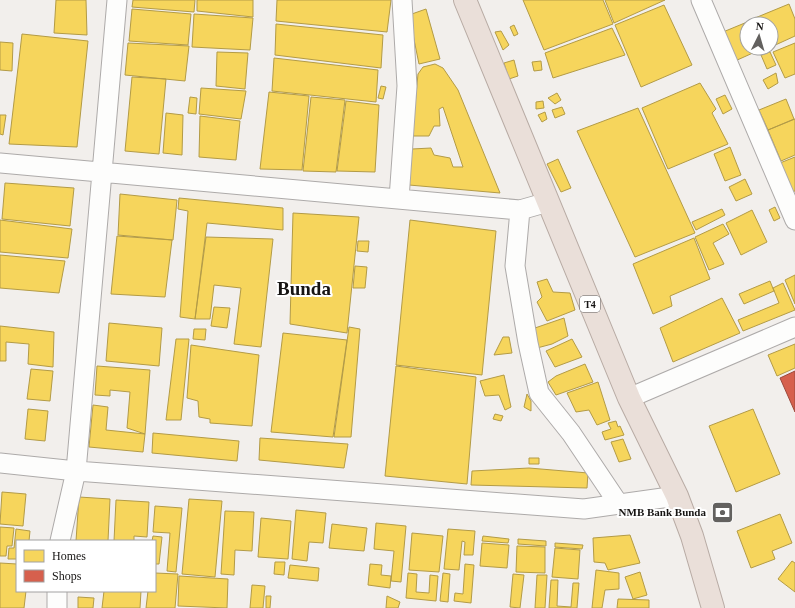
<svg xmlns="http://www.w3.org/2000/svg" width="795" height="608" viewBox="0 0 795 608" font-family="Georgia,serif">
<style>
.homes{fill:#f6d55c;stroke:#b39b46}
.shops{fill:#d6604d;stroke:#9c493c}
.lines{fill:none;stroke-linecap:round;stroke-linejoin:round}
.minor-casing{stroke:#adaaa9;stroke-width:21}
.highway-casing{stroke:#b8aba4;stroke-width:24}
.minor{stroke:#fdfdfc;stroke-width:19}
.highway{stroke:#eadfd9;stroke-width:22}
.labels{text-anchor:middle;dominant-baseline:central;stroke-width:4;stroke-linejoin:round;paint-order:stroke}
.shield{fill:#fff;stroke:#5c5a5a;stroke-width:1}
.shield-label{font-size:10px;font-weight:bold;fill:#161413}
.poi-label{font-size:11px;font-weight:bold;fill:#161413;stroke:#fff;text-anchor:end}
.town-label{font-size:19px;font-weight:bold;fill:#161413;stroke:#fff}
</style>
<rect width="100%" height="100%" fill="#f2efec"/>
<!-- homes -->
<path class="homes" d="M56,0h30l1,35 -33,-2z
M133,0h62l-1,12 -62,-5z
M197,0h56v17l-56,-6z
M277,0h114l-4,32 -111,-11z
M523,0h80l10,24 -69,26z
M605,0h60l-51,23z
M789,4l6,15v17l-24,11v-23h-14l-2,-6z
M664,5l28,60 -51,22 -26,-62z
M132,9l59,5 -3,31 -59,-4z
M426,9l14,50 -21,5 -10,-49z
M194,14l59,4 -3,32 -58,-3z
M752,20l2,4h-7v24h17l-29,13 -12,-29z
M276,24l107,11 -2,33 -106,-13z
M514,25l4,9 -4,2 -4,-9z
M612,28l13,27 -72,23 -8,-25z
M501,31l8,14 -6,5 -8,-18z
M22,34l66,7 -11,106 -68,-3z
M0,42l13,1 -1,28 -12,-1z
M128,43l61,3 -4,35 -60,-6z
M795,43v31l-10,4 -12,-26z
M217,52l31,1 -3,36 -29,-3z
M770,52l6,13 -9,4 -6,-14z
M274,58l104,12 -2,32 -104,-11z
M514,60l4,16 -9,3 -5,-16z
M541,61l1,9 -8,1 -2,-9z
M435,64l8,4 15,22 42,103 -91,-8 3,-36 19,-1 3,7 16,3 3,9h10l-20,-60 -4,2 1,17h-6l-5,10h-17l6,-62 5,-7z
M776,73l2,10 -10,6 -5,-9z
M132,77l34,2 -7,75 -34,-3z
M700,83l16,26 -4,4 16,31 -60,25 -26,-61z
M381,86l5,1 -3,12 -5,-1z
M201,88l45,3 -5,28 -42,-5z
M269,92l40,4 -7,74 -42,-1z
M557,93l4,7 -6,4 -7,-6z
M725,95l7,14 -9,5 -7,-15z
M190,97l7,1 -1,16 -8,-1z
M311,97l34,3 -9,72 -33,-1z
M786,99l8,20 -26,11 -9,-20z
M346,101l33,4 -4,67 -38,-1z
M543,101l1,7 -8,1v-7z
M562,107l3,7 -10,4 -3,-8z
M638,108l57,125 -60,24 -58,-126z
M545,112l2,7 -5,3 -4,-7z
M166,113l17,2 -1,40 -19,-2z
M0,115h6l-3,20 -3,-1z
M200,116l40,5 -4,39 -37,-3z
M795,119v36l-14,6 -13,-31z
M730,147l11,28 -16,6 -11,-27z
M795,157v34l-3,1 -12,-29z
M558,159l13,29 -10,4 -14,-28z
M745,179l7,15 -16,7 -7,-14z
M5,183l69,5 -4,38 -68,-7z
M120,194l57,6 -4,40 -55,-5z
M179,198l104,10v22l-76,-7 -12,96 -15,-2 8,-106 -10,-2z
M775,207l5,11 -6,3 -5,-11z
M722,209l3,6 -29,15 -4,-8z
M752,210l15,32 -26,13 -15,-32z
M293,213l66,4 -12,116 -57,-9z
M0,220l72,9 -4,29 -68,-6z
M410,220l86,11 -14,144 -86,-10z
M723,224l6,10 -16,9 11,21 -15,6 -14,-33z
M117,236l55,4 -7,57 -54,-3z
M206,237l67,2 -12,108 -27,-3 7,-56 -27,-3 -4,34h-15z
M694,238l16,41 -40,17 2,10 -19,8 -20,-50z
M358,241h11l-1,11 -11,-1z
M0,255l65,6 -6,32 -59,-5z
M355,266l12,1 -2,21h-12z
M795,275v29l-10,-24z
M547,279l6,13 17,1 5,17 -28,11 -10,-19 5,-5 -5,-15z
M770,281l4,10 -30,13 -5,-10z
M783,283l12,27 -52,21 -5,-11 41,-17 -6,-15z
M722,298l18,35 -67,29 -13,-34z
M214,307l16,1 -3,20 -16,-2z
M564,318l4,18 -16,8 -15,4 -5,-19z
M109,323l53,5 -3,38 -53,-5z
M0,326l54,6 -1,35 -25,-3 1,-20 -23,-2v19h-6z
M349,327l11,2 -9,108h-17z
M194,329h12l-1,11 -12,-1z
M283,333l64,7 -14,97 -62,-5z
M503,337h6l3,16 -18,2z
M176,339h13l-8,81h-15z
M572,339l10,18 -27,10 -9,-16z
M795,344v24l-18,8 -9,-21z
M191,345l68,10 -7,71 -42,-3v-4l-11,-2 -1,-16 -11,-3z
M585,364l8,18 -37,13 -8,-13 8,-6z
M97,366l53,4 -5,64 -18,-6 3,-36 -20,-2v6l-15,-1z
M396,366l80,11 -9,107 -82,-8z
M31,369l22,2 -3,30 -23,-2z
M504,375l7,32 -6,3 -6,-15 -14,1 -5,-15z
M598,382l12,38 -13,5 -8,-15 -13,2 -9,-19z
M527,394l4,7v10l-7,-4z
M93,405l15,2 -2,23 39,4 -2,18 -54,-5z
M28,409l20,2 -3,30 -20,-2z
M753,409l27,65 -44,18 -27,-66z
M495,414l8,2 -2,5 -8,-2z
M616,421l2,6 2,-1 4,9 -19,5 -3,-8 9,-3 -3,-6z
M153,433l86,8 -2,20 -85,-8z
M260,438l88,6 -4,24 -85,-8z
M623,439l8,20 -12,3 -8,-20z
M529,458h10v6h-10z
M529,468l59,5 -1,15 -116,-3 1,-14z
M2,492l24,2 -3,32 -23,-2z
M79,497l31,2 -2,42h-32z
M189,499l33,2 -7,76 -33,-3z
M116,500l33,2 -2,35 -13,-1v5h-20z
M155,506l27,2 -6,64 -9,-1 3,-38 -17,-1z
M296,510l30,3 -3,30 -14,-1 -2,19 -15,-2z
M225,511l29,1 -2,39 -17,-1 -1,25 -13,-1z
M780,514l12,29 -20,8 3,8 -24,9 -14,-37z
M261,518l30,3 -3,38 -30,-2z
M376,523l30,3 -5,56 -10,-1 3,-30 -20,-2z
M332,524l35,4 -3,23 -35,-3z
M0,527l14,1 -2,18h-5l-1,10h-6z
M16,529l14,2 -1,10h-12v18h-9l1,-11h5z
M448,529l27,2 -2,24h-9l1,-13 -3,-1 -3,29 -15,-1z
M412,533l31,3 -4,36 -30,-2z
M630,535l10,28 -32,7 -3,-7 -11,-1 -1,-24z
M153,536l9,1 -3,27h-4v-23h-3z
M483,536l26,3 -1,4 -26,-2z
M518,539l28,2v5l-28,-2z
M482,543l27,2 -2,23 -27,-2z
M555,543l28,2 -1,4 -27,-2z
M517,546l28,1v26l-29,-1z
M555,548l25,2 -2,29 -26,-2z
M792,561l3,2v29l-17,-13z
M275,562h10l-1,13 -10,-1z
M0,563l17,1v27h9l-2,17h-24z
M370,564l12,1 -1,10 10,1 -1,12 -22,-3z
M465,564l9,1 -3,38 -17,-2 1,-8 8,1z
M290,565l29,3 -1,13 -30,-3z
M596,570l23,3v16l-14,1 -3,18h-10z
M640,572l7,23 -14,4 -8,-22z
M155,573l23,1 -3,34h-29l2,-17h7z
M408,573l9,1 -1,18 13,1 1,-18 8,1 -2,25 -30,-3z
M443,573l7,1 -2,28 -8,-1z
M513,574l11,1 -4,33 -10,-1z
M537,575h10l-2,33h-10z
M179,576l49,3 -1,29 -49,-2z
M551,580h7l-1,26 14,1 2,-24h6l-2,25h-28z
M252,585l13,1 -2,22h-13z
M104,591h37l-1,17h-38z
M266,596h5l-1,12h-4z
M387,596l13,6 -2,6h-12z
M78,597l16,1 -1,10h-15z
M618,599l31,1v8h-32z"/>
<!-- shops -->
<path class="shops" d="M795,371v41l-15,-34z"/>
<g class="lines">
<defs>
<path id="minor" d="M701,0l94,220
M0,163l520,47 28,-8
M399,199l8,-113 -5,-86
M520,210l-5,56 13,77 11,50 32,40 47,70
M629,398l166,-71
M0,463l76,8 508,38 93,-13
M60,541l16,-70 41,-471
M57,591v17"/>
<path id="highway" d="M465,0l164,398 48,98 15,40 21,72"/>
</defs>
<!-- minor casing -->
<use href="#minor" class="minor-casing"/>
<!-- highway casing -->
<use href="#highway" class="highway-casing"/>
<!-- minor -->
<use href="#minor" class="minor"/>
<!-- highway -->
<use href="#highway" class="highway"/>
</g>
<!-- icons -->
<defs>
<symbol id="bank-square" viewBox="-11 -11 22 22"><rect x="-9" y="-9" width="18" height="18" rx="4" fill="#63615f" stroke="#fff"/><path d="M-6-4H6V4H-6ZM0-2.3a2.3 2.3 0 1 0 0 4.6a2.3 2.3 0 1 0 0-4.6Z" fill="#fff"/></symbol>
</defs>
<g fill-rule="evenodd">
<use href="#bank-square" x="710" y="500" width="25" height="25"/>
</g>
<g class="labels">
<!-- shield labels -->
<rect class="shield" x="580" y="296" width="20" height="16" rx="3"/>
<g class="shield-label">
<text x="590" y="304">T4</text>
</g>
<!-- poi labels -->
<g class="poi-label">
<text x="706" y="512">NMB Bank Bunda</text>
</g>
<!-- town labels -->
<g class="town-label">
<text x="304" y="288">Bunda</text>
</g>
</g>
<!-- legend -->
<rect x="16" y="540" width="140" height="52" fill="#ffffff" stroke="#a2a1a1"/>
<rect x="24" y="550" width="20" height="12" fill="#f6d55c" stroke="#a2a1a1"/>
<text x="52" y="560" font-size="12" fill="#161413">Homes</text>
<rect x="24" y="570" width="20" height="12" fill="#d6604d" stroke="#a2a1a1"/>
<text x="52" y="580" font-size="12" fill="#161413">Shops</text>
<!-- north arrow -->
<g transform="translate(759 36) rotate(5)"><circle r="19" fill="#ffffff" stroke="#a2a1a1"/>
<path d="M0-3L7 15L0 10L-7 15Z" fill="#63615f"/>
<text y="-6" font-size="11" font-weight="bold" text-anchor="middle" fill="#161413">N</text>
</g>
</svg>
